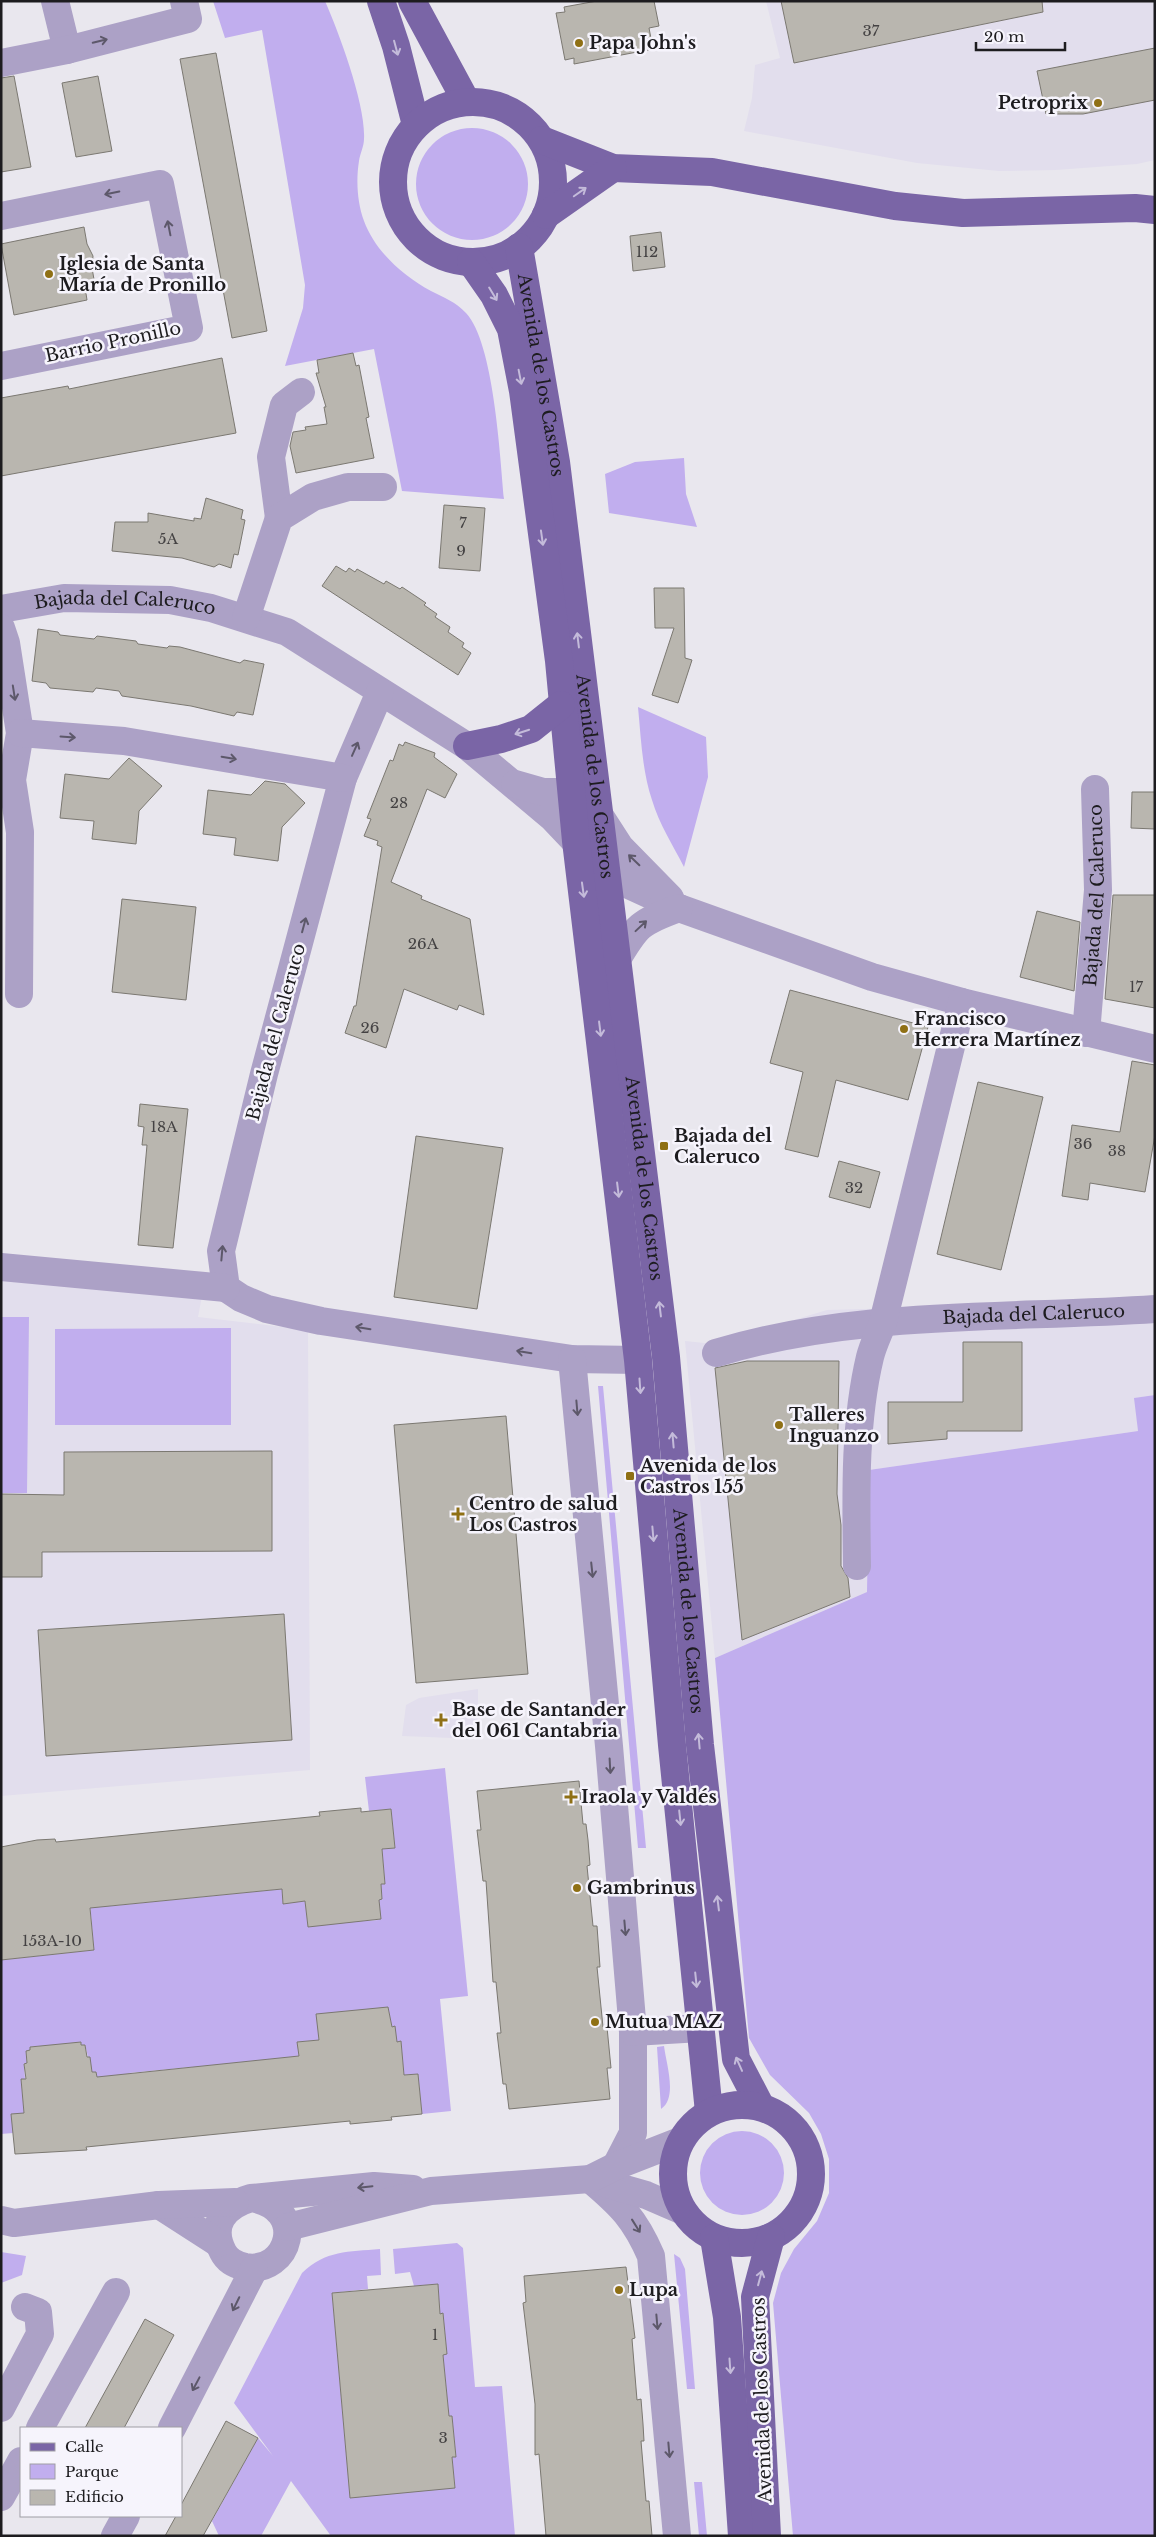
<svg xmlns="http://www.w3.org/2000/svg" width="1156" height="2537" viewBox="0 0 1156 2537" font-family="'Libre Baskerville',serif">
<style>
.built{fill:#e2deed}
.green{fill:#c1aeee}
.building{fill:#b9b6af;stroke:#7b7871}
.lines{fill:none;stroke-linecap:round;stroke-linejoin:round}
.minor{stroke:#aca1c6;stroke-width:28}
.major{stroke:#7a65a6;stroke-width:28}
.oneway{stroke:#5d586a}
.oneway2{stroke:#c4bbda}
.poi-dot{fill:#8f7015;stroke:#f6f4fc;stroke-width:2}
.labels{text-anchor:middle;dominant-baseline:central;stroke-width:5;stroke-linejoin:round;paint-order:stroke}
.number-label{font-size:15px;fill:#444243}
.poi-label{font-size:18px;font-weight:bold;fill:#1d1c1f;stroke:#f6f4fc;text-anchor:start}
.street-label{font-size:18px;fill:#1d1c1f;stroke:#f6f4fc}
</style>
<rect width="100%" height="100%" fill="#e9e7ee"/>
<!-- built -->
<path class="built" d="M766,1h389v159l-18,4 -81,6 -57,1 -82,-8 -173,-32 8,-33 3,-33 25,-7z
M1,1278l201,18 -4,21 110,13 2,440 -309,26z
M1155,1301v94l-20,3 3,33 -269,39 -2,122 -152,66 -30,-317 29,3 113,-34z
M478,1689v50l-76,-3 4,-31 13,-7z"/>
<!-- green -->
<path class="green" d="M213,1h112c14,32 41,104 39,138 0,7 -4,15 -5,22 -3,19 -2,41 5,60 11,30 39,55 67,70 12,6 25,11 35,22 28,30 34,143 38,186l-102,-8 -28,-142 -89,17 18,-58 2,-23 -43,-255 -37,8z
M416 184a56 56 0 1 1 112 0a56 56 0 1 1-112 0Z
M684,458l2,36 11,33 -88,-14 -4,-39 30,-12z
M638,707l68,30 2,40 -24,90c-11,-22 -25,-43 -32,-67 -10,-30 -11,-62 -14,-93z
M1,1317h28l-2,176h-26z
M231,1328v97h-176v-96z
M598,1386h5l43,462h-8z
M1155,1395v1141h-362l-20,-233 8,-30 13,-24 23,-28 12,-28v-34l-8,-25 -12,-21 -39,-38 -21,-37 -34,-380 152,-66 2,-122 269,-39 -4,-33z
M445,1768l23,228 -28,3 11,112 -29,3 -4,-40 -14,1 -3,-33h-4l-3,-16 -2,1 -3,-13 -70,26 -21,2 1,14 -105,26 -2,-15 -63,6 1,16 -31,17 -3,-34h-4l-7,-27h-4v-3l-41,7 -1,-3 -9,1v3l-4,1 1,12 -3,1 1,15 -4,1 3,33 -11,20 -12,1v-174l93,-10 -6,-71 24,27 170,-17 1,14 22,-2 3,26 52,-14 1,8 18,-1v-20l3,-1 -1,-15 4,-1 -3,-34 13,-1 -4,-39 -22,2 -4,-34z
M664,2046c2,17 14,52 -3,63l-4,-62z
M700 2173a42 42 0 1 1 84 0a42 42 0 1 1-84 0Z
M457,2243l6,5 12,139 27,-1 13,150h-184l-40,-55 -30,55h-42l-7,-15 46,-83 15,18 -39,-53 68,-130c24,-23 46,-21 78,-24l1,26 -14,1 1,13 -36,4 18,204 105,-10 -3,-30h4l-4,-41h-3l-6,-61 4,-1 -4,-40h-3l-2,-30 -24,2 -4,-14 -15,2 -2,-25z
M1,2252l25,4 -4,19 -21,8z
M674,2254l6,4 5,11 10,120h-8z
M694,2482h8l5,54h-8z"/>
<!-- building -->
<path class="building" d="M597,1h57l5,25 -10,2 4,21 -79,15v-6l-9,2 -9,-47 9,-1 -1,-5z
M781,1h261l1,11 -249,51z
M1155,48v52l-72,14h-37l-9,-43z
M216,53l51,278 -35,7 -52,-279z
M14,76l17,91 -30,5v-94z
M98,76l14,75 -36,6 -14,-74z
M84,227l3,17 6,12 -1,12 3,17 -10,2 2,13 -73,15 -13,-71z
M661,232l4,35 -32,4 -3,-35z
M353,353l3,13 3,-1 10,52 -3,1 8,40 -78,15 -6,-27 3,-14 13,-2 -1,-3 22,-3 -3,-17h2l-10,-34h3l-2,-13z
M222,358l14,75 -235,43v-78l67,-12 1,3z
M206,498l37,12 -2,9 4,1 -7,35 -4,-1 -3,14 -12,-4 -5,3 -32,-9 -70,-7 3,-29h33v-9l46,8v-3l7,1z
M444,505l41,3 -5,63 -41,-3z
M336,566l10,6 3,-4 6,4 2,-3 27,15 2,-3 14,8 2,-2 24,16 -2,2 13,9 -2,3 15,10 -2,5 16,11 -2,4 9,6 -13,22 -136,-89z
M654,588h30l1,70 7,2 -14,43 -26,-8 22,-67h-19z
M38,629l20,3 2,3 34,4 3,-3 39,5 2,3 29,4 2,-2 11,1 60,16 4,-3 20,4 -11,51 -16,-3 -3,4 -43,-10 -69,-10 -3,-5 -23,-3 -3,4 -43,-4 -4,-5 -14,-2z
M405,742l30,11 -1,4 23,17 -12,24 -18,-9 -36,93 31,14 -1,3 49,20 14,96 -25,-10 -2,5 -53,-21 -18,59 -41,-15 9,-27h2l26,-159 -5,-2 1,-4 -14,-5 7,-17 -4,-1 23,-58 3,1 6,-17 4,2z
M129,758l33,28 -23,25 -3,33 -44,-5 2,-18 -34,-3 5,-44 44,5z
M265,781l20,3 20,19 -23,24 -4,34 -44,-6 2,-17 -33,-4 5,-44 43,5z
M1132,792h23v37l-24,-1z
M1113,895h42v113l-50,-9z
M122,899l74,8 -10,93 -74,-8z
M1037,911l43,11 -6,69 -54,-14z
M790,990l138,37 -20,73 -72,-20 -18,77 -33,-8 18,-77 -33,-9z
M1132,1061l23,4v70l-10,57 -55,-9 -2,17 -26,-4 10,-71 48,7z
M978,1082l65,15 -42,173 -64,-16z
M140,1104l48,5 -15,139 -35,-3 9,-100h-5l2,-18 -6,-1z
M416,1136l87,12 -26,161 -83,-12z
M839,1161l41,11 -10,36 -41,-11z
M963,1342h59v89h-75v8l-59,5v-42h75z
M747,1361h92l-2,133 4,31v41l7,12 2,19 -108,43 -27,-272z
M506,1416l22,258 -112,9 -22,-258z
M272,1451v100l-230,1v25h-41v-83l63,1v-43z
M284,1614l8,126 -246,16 -8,-126z
M579,1781l4,43h3l2,16 2,25 -3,1 6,60h4l3,41h-3l6,60h4l4,41h-4l3,31 -101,10 -3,-25h-3l-6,-51h4l-5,-51h-3l-7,-101h-3l-6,-51h4l-4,-39z
M361,1808v4l30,-3 4,39 -13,1 3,35h-4l1,15 -3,1 2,19 -73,8 -3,-26 -22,3 -1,-15 -192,19 4,42 -93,10v-113l36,-7 18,-1 1,3 264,-26 -1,-4z
M388,2007l4,20 3,-1 2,16 4,-1 3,34 14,-1 4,40 -31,3 1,3 -42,4v-3l-264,26 1,3 -72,4 -4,-40 13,-1 -3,-34h5l-2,-15 3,-1 -1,-12 4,-1v-3l51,-5v3h4l2,12h3l2,15h4l1,5 202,-21 -2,-14 22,-2 -3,-26z
M626,2267l9,71 -3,1 5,61 4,-1 2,25 1,17h-3l5,60h3l3,35h-106l-7,-82 -4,1v-51l-12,-101 3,-1 -2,-26z
M438,2284l2,30 3,-1 4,41 -4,1 6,61h3l4,41h-4l3,31 -105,10 -18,-205z
M145,2319l29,16 -50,93h-39z
M226,2421l32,17 -55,98h-38l11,-20h5v-11z"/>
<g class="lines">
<!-- minor -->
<g class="minor">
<path d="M55,1l12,49"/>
<path d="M1,63l66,-13 121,-31 -4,-18"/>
<path d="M1,216l159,-32 29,144 -188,38"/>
<path d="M279,518l-8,-61 13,-52 17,-13"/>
<path id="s1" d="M1,609l63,-11 106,2 41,8 76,24 180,114 86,72 54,57 72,33 193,69 90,25 193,47"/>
<path d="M246,618l33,-100 34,-21 35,-10h35"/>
<path d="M1,628l5,15 14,90 -8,47 8,52 -1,162"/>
<path d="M380,692l-37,86 -79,296 -43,177 5,37 15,10 26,11 54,12 251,38 66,1"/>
<path d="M20,733l104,8 219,37"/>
<path d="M515,784l28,8h28l21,-14"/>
<path d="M600,816l20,31 50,51"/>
<path d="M616,961c21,-36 24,-39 63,-53"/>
<path id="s2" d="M1086,1033l12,-143 -3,-101"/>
<path d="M1,1267l225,21"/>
<path id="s3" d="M716,1353c141,-43 292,-34 439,-44"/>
<path d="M572,1359l37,387 24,286v101l-17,33"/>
<path d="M857,1566c-1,-69 -3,-142 13,-209 3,-12 9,-24 13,-35l79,-320"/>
<path d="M633,2032l68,-4"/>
<path d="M590,2179c31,26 45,40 61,77l26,280"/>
<path d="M597,2181l49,14 37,16"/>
<path d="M251,2198c59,10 38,77 -6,69 -9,-2 -18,-7 -22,-15 -14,-27 1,-46 28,-54l123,-12 39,3"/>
<path d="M159,2205l59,38"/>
<path d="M1,2220l13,3 145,-18 76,-3"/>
<path d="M288,2227l143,-36 159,-12 26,-13 64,-25"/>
<path d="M1,2408l39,-74 -2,-22 -13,-5"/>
<path d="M40,2428l76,-136"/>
<path d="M172,2428l82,-159"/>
<path d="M1,2497l20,-36"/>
<path d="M115,2536l11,-20"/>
</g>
<!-- major -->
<g class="major">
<path d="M381,1l15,45 20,79"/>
<path d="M412,1l54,100"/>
<circle cx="473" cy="182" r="80"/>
<path d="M542,140l71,28 99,4 183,34 68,7 172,-5 20,2"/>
<path d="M546,215l67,-47"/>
<path id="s4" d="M519,247l37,215 110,895 34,388 36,314 25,48"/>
<path d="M471,262l23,33 17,34 12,62 36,270 17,180 62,519 34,385 37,367"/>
<path d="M467,746l34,-7 30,-10 30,-24"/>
<circle cx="742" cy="2174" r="69"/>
<path d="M714,2238l13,79 15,219"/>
<path d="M767,2536l-12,-239 16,-60"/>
</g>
</g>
<!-- one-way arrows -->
<defs><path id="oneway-shaft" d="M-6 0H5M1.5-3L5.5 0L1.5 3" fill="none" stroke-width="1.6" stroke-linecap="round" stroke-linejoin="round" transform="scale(1.25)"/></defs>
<g class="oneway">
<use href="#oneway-shaft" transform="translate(100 41) rotate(-14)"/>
<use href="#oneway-shaft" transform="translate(112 193) rotate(168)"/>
<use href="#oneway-shaft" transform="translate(169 228) rotate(-101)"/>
<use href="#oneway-shaft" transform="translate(14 693) rotate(81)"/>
<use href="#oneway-shaft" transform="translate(68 737) rotate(4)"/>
<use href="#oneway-shaft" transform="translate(355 749) rotate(-66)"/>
<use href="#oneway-shaft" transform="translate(229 758) rotate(10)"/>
<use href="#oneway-shaft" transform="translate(634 860) rotate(-136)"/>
<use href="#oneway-shaft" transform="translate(304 925) rotate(-75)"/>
<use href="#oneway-shaft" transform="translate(641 926) rotate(-43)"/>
<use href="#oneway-shaft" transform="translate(222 1253) rotate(-85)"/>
<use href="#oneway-shaft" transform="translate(363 1328) rotate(-171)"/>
<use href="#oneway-shaft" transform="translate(524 1352) rotate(-171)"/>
<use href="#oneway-shaft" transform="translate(577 1408) rotate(85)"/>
<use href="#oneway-shaft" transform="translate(592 1570) rotate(84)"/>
<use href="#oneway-shaft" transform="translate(610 1766) rotate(87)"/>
<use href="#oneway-shaft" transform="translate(625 1928) rotate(85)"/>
<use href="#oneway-shaft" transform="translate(365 2187) rotate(174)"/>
<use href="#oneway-shaft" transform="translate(636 2226) rotate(58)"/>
<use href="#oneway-shaft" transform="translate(236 2304) rotate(116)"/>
<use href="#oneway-shaft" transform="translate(657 2322) rotate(85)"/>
<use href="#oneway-shaft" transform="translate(196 2384) rotate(118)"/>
<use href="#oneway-shaft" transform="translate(669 2450) rotate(85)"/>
</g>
<g class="oneway2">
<use href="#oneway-shaft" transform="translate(396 48) rotate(75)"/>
<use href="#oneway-shaft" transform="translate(580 192) rotate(-35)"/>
<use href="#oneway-shaft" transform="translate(493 294) rotate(59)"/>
<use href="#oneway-shaft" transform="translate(520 377) rotate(79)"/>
<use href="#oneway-shaft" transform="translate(542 538) rotate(82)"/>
<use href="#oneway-shaft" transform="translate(578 640) rotate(-97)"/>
<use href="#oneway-shaft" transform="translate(522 732) rotate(162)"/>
<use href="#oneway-shaft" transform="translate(583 890) rotate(82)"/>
<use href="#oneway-shaft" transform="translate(600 1029) rotate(83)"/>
<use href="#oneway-shaft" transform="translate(618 1190) rotate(83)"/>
<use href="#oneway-shaft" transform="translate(660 1309) rotate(-97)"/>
<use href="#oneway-shaft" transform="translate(640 1386) rotate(86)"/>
<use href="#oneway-shaft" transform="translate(673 1440) rotate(-95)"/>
<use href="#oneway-shaft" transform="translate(653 1534) rotate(85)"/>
<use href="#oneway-shaft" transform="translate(699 1741) rotate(-95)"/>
<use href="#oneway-shaft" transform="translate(680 1818) rotate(84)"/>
<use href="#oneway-shaft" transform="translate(718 1903) rotate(-97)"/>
<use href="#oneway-shaft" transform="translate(696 1980) rotate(84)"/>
<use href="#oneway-shaft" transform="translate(739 2064) rotate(-114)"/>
<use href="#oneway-shaft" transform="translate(760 2278) rotate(-75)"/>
<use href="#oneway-shaft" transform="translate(730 2366) rotate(86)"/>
</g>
<!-- markers -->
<g class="poi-dot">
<circle cx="579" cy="43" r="5"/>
<circle cx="1098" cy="103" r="5"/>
<circle cx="49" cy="274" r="5"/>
<circle cx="904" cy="1029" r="5"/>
<rect x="659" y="1141" width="10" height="10" rx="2.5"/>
<circle cx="779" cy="1425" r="5"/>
<rect x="625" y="1471" width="10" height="10" rx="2.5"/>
<path d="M455.5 1506.5h5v5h5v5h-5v5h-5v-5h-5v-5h5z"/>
<path d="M438.5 1712.5h5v5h5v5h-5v5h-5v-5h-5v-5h5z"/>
<path d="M568.5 1789.5h5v5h5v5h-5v5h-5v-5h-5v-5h5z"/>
<circle cx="577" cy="1888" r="5"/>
<circle cx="595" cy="2022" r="5"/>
<circle cx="619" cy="2290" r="5"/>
</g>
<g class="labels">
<!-- number labels -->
<g class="number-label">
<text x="871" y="30">37</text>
<text x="647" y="251">112</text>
<text x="463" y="522">7</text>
<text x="168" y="538">5A</text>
<text x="461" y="550">9</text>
<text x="399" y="802">28</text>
<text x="423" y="943">26A</text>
<text x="1136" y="986">17</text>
<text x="370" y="1027">26</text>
<text x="164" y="1126">18A</text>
<text x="1083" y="1143">36</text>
<text x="1117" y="1150">38</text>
<text x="854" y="1187">32</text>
<text x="52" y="1940">153A-10</text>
<text x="435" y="2334">1</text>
<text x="443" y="2437">3</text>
</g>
<!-- poi labels -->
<g class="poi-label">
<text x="589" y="43">Papa John's</text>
<text x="1088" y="103" text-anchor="end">Petroprix</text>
<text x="59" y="264">Iglesia de Santa<tspan x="59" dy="21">María de Pronillo</tspan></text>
<text x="914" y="1019">Francisco<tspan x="914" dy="21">Herrera Martínez</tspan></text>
<text x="674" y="1136">Bajada del<tspan x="674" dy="21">Caleruco</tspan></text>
<text x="789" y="1415">Talleres<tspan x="789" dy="21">Inguanzo</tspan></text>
<text x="640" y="1466">Avenida de los<tspan x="640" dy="21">Castros 155</tspan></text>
<text x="469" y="1504">Centro de salud<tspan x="469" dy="21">Los Castros</tspan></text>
<text x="452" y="1710">Base de Santander<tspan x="452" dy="21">del 061 Cantabria</tspan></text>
<text x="581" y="1797">Iraola y Valdés</text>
<text x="587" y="1888">Gambrinus</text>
<text x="605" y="2022">Mutua MAZ</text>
<text x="629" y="2290">Lupa</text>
</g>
<!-- street labels -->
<g class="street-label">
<text transform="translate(113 342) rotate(-12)">Barrio Pronillo</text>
<text stroke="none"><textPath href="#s4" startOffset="130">Avenida de los Castros</textPath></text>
<text stroke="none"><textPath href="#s1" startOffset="125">Bajada del Caleruco</textPath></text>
<text stroke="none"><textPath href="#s4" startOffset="535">Avenida de los Castros</textPath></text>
<text stroke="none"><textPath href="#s2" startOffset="138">Bajada del Caleruco</textPath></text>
<text transform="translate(276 1032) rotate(-75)">Bajada del Caleruco</text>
<text stroke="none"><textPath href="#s4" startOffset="940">Avenida de los Castros</textPath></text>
<text stroke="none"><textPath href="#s3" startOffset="321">Bajada del Caleruco</textPath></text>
<text stroke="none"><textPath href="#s4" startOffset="1375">Avenida de los Castros</textPath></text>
<text transform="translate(762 2400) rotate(-92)">Avenida de los Castros</text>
</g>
</g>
<!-- border -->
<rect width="1156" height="2537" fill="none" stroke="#1d1c1f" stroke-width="5"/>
<!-- legend -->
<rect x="20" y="2427" width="162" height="90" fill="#f6f4fc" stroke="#9f9ea4"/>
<rect x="30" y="2443" width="25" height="8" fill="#7a65a6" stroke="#9f9ea4"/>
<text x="65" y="2452" font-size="15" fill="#1d1c1f">Calle</text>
<rect x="30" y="2464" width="25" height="15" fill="#c1aeee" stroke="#9f9ea4"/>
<text x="65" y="2477" font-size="15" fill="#1d1c1f">Parque</text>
<rect x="30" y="2490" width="25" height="15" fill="#b9b6af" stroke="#9f9ea4"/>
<text x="65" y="2502" font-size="15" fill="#1d1c1f">Edificio</text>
<!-- scale -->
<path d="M976 42v8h89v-8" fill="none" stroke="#1d1c1f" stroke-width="2.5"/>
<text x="984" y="42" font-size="15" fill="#1d1c1f" stroke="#f6f4fc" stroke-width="4" paint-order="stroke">20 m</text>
</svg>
